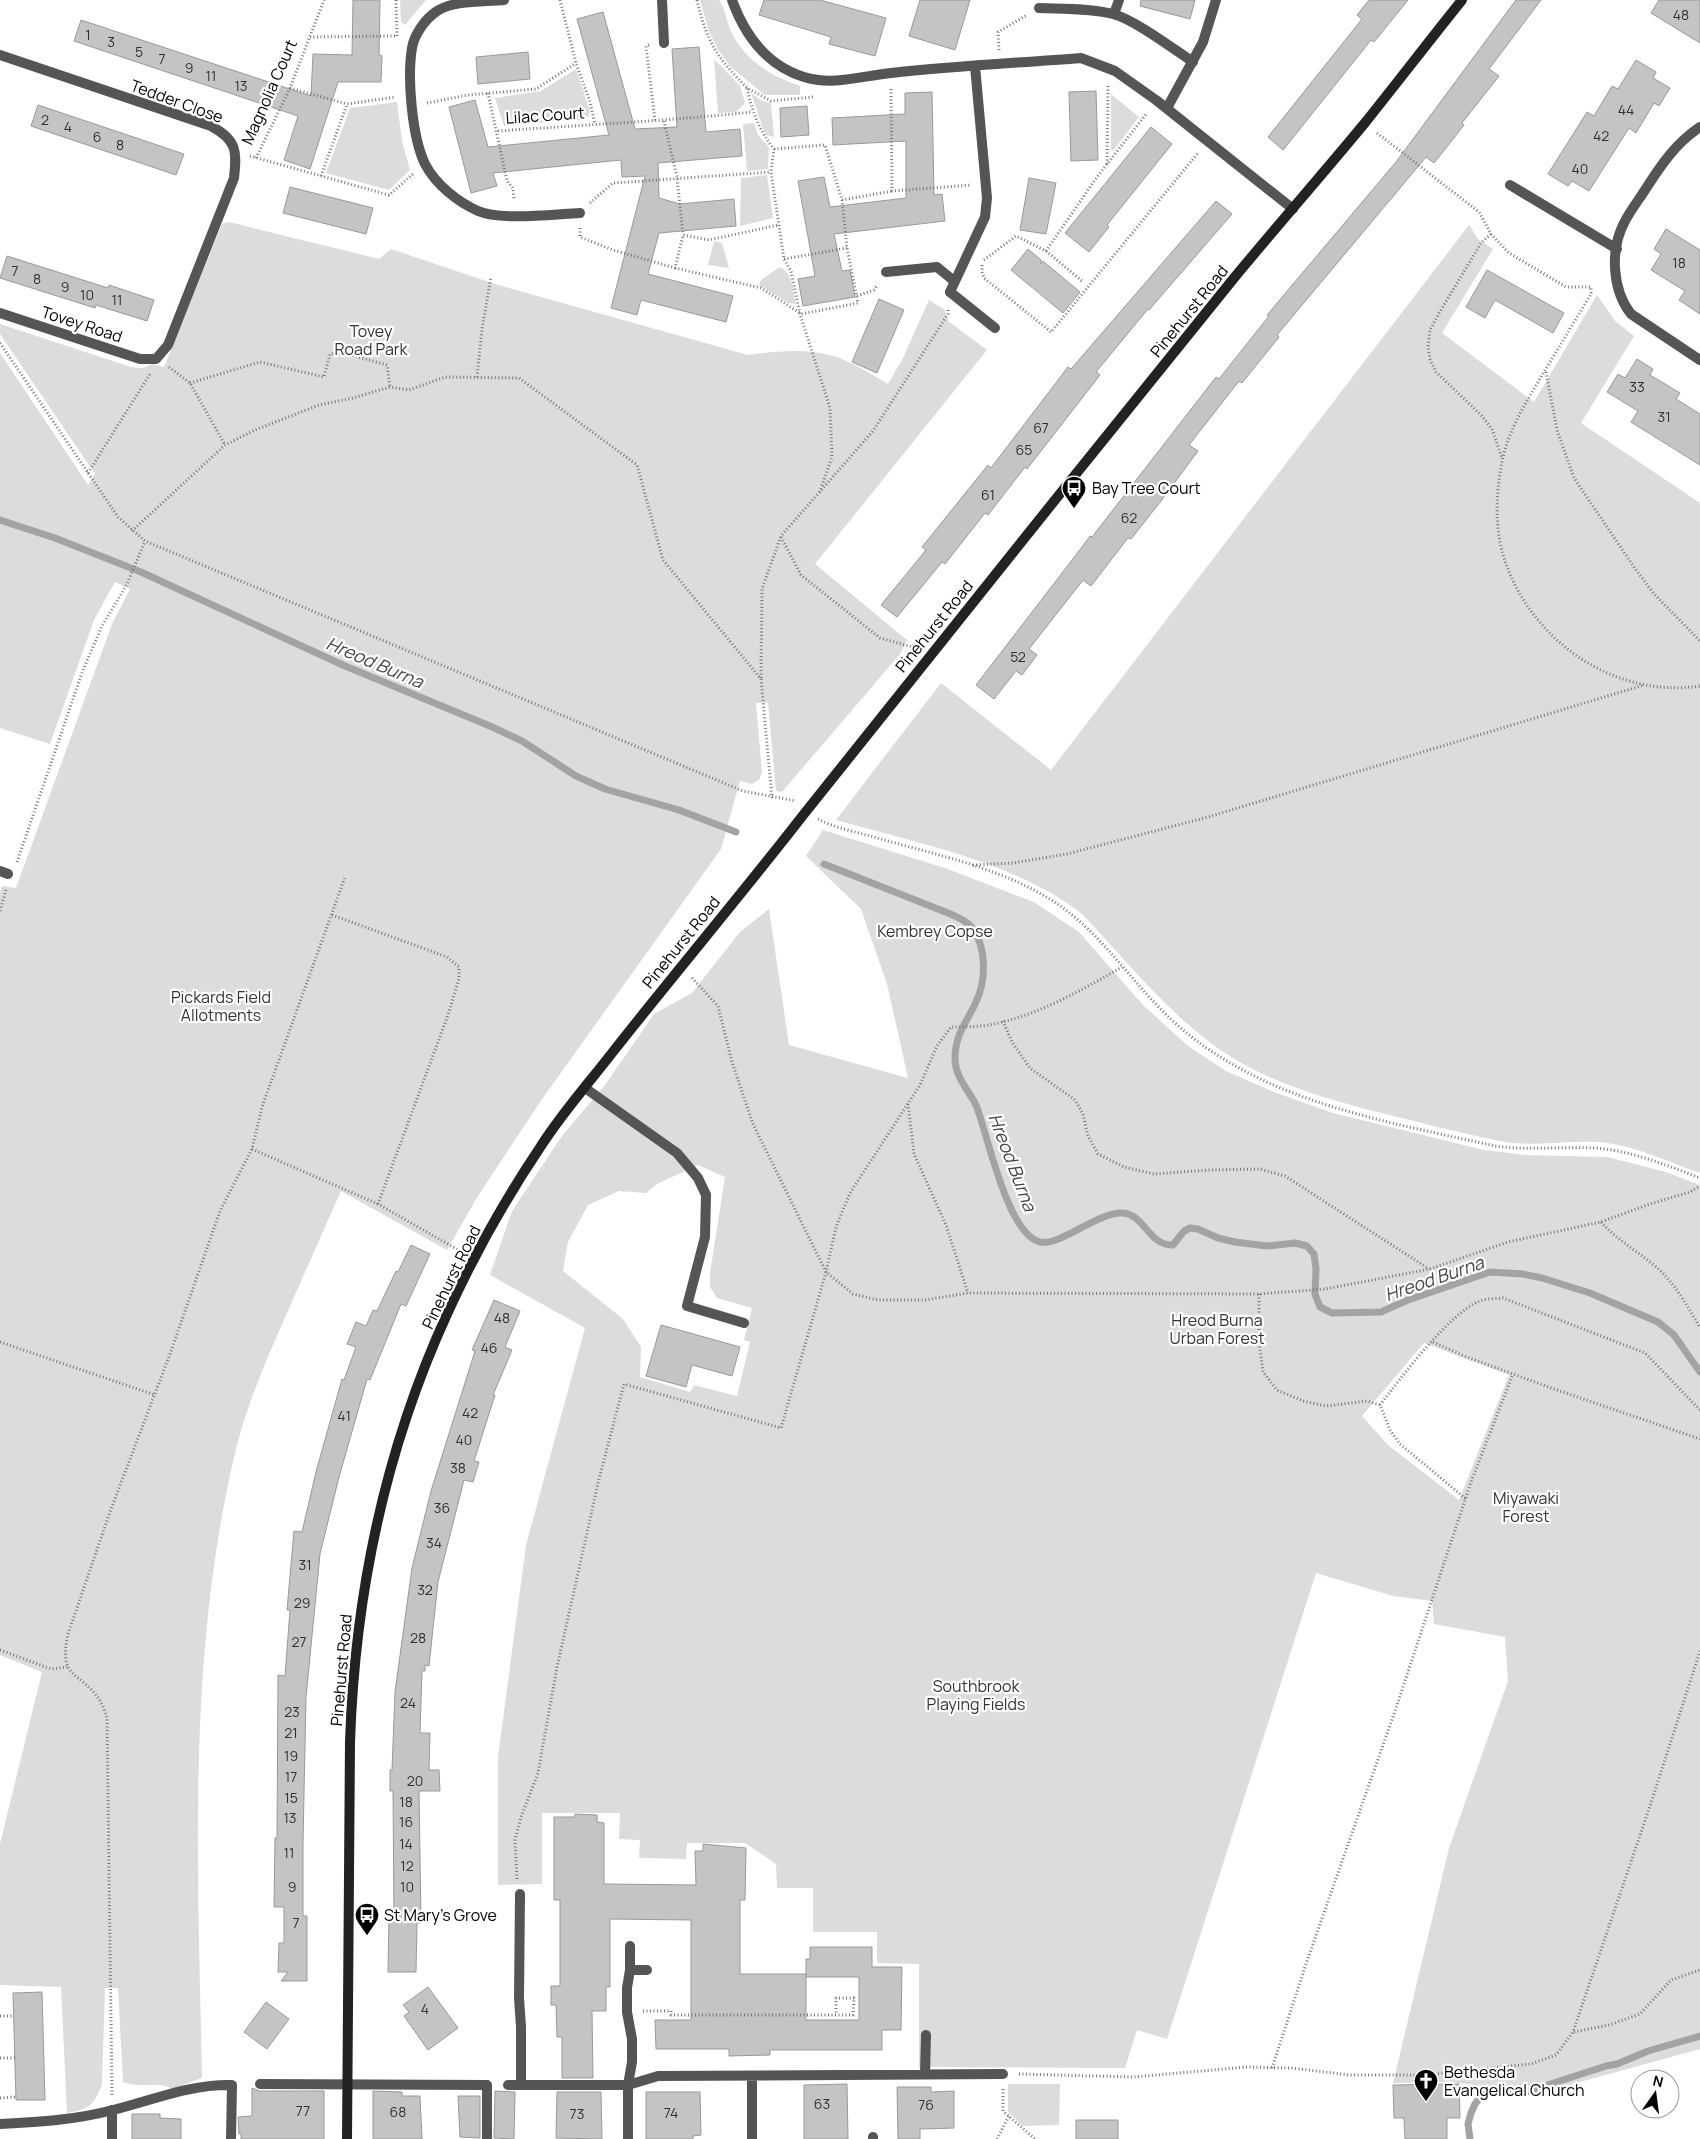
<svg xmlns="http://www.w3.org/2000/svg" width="1700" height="2139" viewBox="0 0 1700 2139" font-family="Manrope,sans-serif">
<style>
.green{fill:#dcdcdc;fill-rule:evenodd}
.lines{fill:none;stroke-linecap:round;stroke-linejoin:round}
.stream{stroke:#a3a3a3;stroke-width:7}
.building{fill:#c4c4c4;stroke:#999}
.path{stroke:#777;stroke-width:3;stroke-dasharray:1 2.5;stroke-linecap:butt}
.lane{stroke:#555;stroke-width:10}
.street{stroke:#555;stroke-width:10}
.secondary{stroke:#222;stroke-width:10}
.labels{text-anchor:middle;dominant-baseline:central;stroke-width:4.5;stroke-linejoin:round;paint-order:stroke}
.number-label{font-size:14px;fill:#313131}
.street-label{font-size:16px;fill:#000;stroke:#fff}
.park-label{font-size:16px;fill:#333;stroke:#fff}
.poi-label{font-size:16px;fill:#000;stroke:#fff;text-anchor:start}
.water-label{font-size:18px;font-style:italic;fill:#444;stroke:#fff}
</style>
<rect width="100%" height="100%" fill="#fff"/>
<!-- green -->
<path class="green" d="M400,0h26l-21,25 -4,-3z
M700,0h19c6,9 7,19 11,29 13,30 40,47 70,57v9h-35l-34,-28 -12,-16 -10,-19z
M714,59l26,27 5,17 -9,9 -18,1z
M576,69l14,42 -2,6 -10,3 -74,6 -9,-28 46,-7z
M751,93l11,8 9,2 3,34 -7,-2 -3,-4z
M1111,94l28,23 -26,34 -2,-2z
M397,102l5,39 8,29 -21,20 -63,-17 24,-65z
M754,123l4,12 11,12 -1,22 -21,2 -4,-47z
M767,175l6,43 -33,8 1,-48z
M229,222l150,37 12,-10 104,35 253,71c32,-4 66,-8 96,5 15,6 30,16 44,24l15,-26 26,-58 16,10 3,11 39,29 -172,214 92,76 -7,14 -118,138 -6,-1 -8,-88h-12l6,69 -3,8 -7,4 -12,-3 -19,68 -181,253 -64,97 -29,51 -106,-59c-18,41 -36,81 -54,122 -19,43 -38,86 -50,132 -51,207 -39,422 -35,633l-30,11c-14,-9 -32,0 -49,-7l-5,-94h-13l-3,96c-8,22 -13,25 -35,29l-6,-126 -61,-2v-141l42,-172 -42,-17v-763l2,-6 14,2 96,-264 18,-35 -15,-7 -21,38 -44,124 -50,-16v-375l88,132 7,-11 -95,-140v-10l131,43 12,1 9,-4 12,3 58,-143z
M1469,225l9,14 15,10 -51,84 92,69 63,-107 18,26 19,15 -53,87 119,80v670c-32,-11 -66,-28 -101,-31 -31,-2 -63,5 -94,0 -33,-6 -66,-15 -99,-23 -69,-17 -142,-34 -199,-79 -46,-35 -84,-83 -124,-125 -66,-53 -167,-72 -247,-95l105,-137 110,87z
M714,241l8,2 7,25 -21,-3z
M780,267c13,6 13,24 16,37l-8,-1 -29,-18 2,-5z
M823,830l122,38 89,34 45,30 64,73 45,41 38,25 48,21 59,21 151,37 41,5 82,2 59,15 34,13v864l-149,41 -58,-1 -10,-3 -35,-4 -55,1 56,-235 59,-167 -3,-44 -71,-13 -2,-23 -39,-5 -77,-23 -149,466 -30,-9 -12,38 -206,-1v-103l-42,-1v-31h-64v-44h-36l-1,-24 -31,-21h-58l-1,16 -47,-1 1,-18 -21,-1 1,-26h-78v71l-44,1v-128l28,-212 59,-217 -95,-53 22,-64 50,-75 43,-51 49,-71 38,-21 48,-61 29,-23 20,136 119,33 -21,-94 -26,-75 -55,-53zM698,1165l27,12 -15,96v14l7,11 35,10 -8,32 6,2 -13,54 -43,-11 -4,7 -50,-15 1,-30 -18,-28 -60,-48 5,-29 20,-37 31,-14 27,2 11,-9zM1424,1343l85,32 -50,125 -71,-55 -26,-29z
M1008,2084h52l-1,41 -36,1 -15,-14z"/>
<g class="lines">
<!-- stream -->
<path class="stream" d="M0,520l55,18 86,34 204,94 145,60 32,15 54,35 29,13 74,21 57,22
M824,864l124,49c9,4 20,8 25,16 14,20 13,52 3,73 -9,20 -21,32 -21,56 0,19 13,31 21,47 12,30 31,129 64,137 20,4 57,-29 81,-29 24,0 27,33 52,32l11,-14 6,-3 8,1 20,9 17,4 32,4 28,-3 12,3 7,8 2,15 -1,25 5,13 12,6 49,-1 27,-12 82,-28 33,2 19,4 48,15 68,29 16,13 26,37
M1470,2139l-2,-15 3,-11 4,-9 7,-9 6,-2 38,-1 80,-26 11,-2 31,-13 52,-15"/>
</g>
<!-- building -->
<path class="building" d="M353,0h27l-1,55 3,1 -1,26h-43l-28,87 -26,-9 14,-44 -224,-75 7,-21 230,76 2,-42 39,1z
M764,0h56l66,18 -11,38 -46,-12 2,-7 -72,-22z
M920,0h50l-15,50 -46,-14z
M1141,0h54l-5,19 -50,-13z
M1369,0h39l-34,42 -3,-2 -88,110 -15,-13 94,-118 -5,-4z
M1516,0h25l-52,69 10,7 -37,47 2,2 -14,18 -16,20 -8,-6 -149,178 2,2 -37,46 -3,-2 -50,64 9,6 -37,50 -30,38 -3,-1 -37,48 -8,-6 -54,69 8,6 -15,20 -6,-4 -22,28 -18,-14 106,-138 8,-11 2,1 124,-160 3,2 50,-63 -2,-1 129,-153z
M1659,0h41v43l-49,-30z
M603,12l32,117 42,-2 -5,-78 27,-2 7,85 34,-3 2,27 -84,7 1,35 21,6 54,-5 2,27 -77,7 -11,41 85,22 -7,26 -85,-22 -4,15 -26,-7 34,-132 -23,1 -1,-17 -128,13 4,13 -26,7 -22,-86 26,-7 13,47 121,-12 -32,-116z
M528,52l2,27 -52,5 -2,-27z
M1636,60l20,12 -3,6 17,10 -11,18 -5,-3 -18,30 -7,-5 -40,63 -17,-10 -4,5 -20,-12 39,-62 7,4 18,-30 6,3z
M1096,91l2,69 -27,1 -2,-69z
M932,92l2,103 8,-1 3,27 -111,13 8,37 8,-1 5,27 -52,9 -5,-27 17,-3 -17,-95 26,-4 6,30 76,-9v-57l-73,4 -1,-27 73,-4v-21z
M38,105l146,49 -8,21 -145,-49z
M807,106l2,29 -28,2 -1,-29z
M1151,127l21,17 -65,81 2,2 -20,25 -24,-19z
M1029,178l27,5 -10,51 -26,-4z
M290,187l83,21 -7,26 -83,-21z
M1216,201l16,13 -83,96 -1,-1 -52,63 4,3 -73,94 -2,-2 -37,48 -3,-2 -40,51 -3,-2 -45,55 -16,-12 45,-55 -4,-3 66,-82 3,3 77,-101 3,2z
M1666,229l34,21v64l-21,-14 6,-9 -34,-21 10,-16 -7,-5z
M1028,249l13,11v4l2,-3 37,31 -17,21 -52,-43z
M7,256l101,32 1,-3 45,15 -7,21 -51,-16 -1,3 -95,-30z
M1487,270l77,43 -11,20 -58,-33 -10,18 -19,-11z
M879,299l25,11 -27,63 -25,-11z
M1637,359l16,10 -3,6 30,18 -4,6 24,15v51l-69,-43 7,-11 -31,-19 11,-18 7,4z
M411,1245l19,9 -24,52 -5,-2 -31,76 -3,-1 -28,98 -19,77 -14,143 -3,146v73h4v65h-26l7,-9h-10l1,-29h5v-36h-10l1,-69h2l1,-163 7,1 5,-66h-3l7,-79 8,1 14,-60 26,-93 2,1 12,-33 -9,-3 9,-22 10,4 7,-16 4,1 19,-40 2,1z
M494,1300l26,11 -15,36 7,3 -19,45h2l-21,66 5,1 -6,20 -9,-2 -26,102 -9,84 -4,-1v6h-3l-2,62h10l-1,37h10l1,21h-21l2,132h-4l-1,49h-28l1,-56h5l-1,-125h-3v-21h2l3,-78 17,-124 19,-77 44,-140 -3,-1z
M661,1325l79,22 -8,29 -40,-11 -6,22 -40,-11z
M575,1814l22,1v7l7,1v61l92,1 -1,-34h8v-7l43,4 -1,52h-5v74h66v46h53v-43h-53v-18h4v-12h62v20h30l-1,63h-19v20h-112v5l-41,1v-7h-73l-1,-29h36v-100l-81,-1v68h-4v24h-14l1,67h-31v-41h-5l-1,-32h-5v-19h9v-86h-6v-83h21z
M428,1987l30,41 -30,22 -24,-34 5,-4 -6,-7z
M42,1992l3,108h-29l-3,-107z
M266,2002l23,17 -22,30 -23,-17z
M847,2084l1,55h-44v-54z
M1459,2084l1,34h-13v21h-42l-1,-21h-10l-1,-33z
M897,2087h34v5l23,-1v37l-34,1v10h-22z
M252,2088l8,3h64v48h-83v-5h-2l-1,-17 14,-1z
M373,2091l29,1v4h18l2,43h-49z
M495,2091l20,1 -1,47 -20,-1z
M557,2092h44l1,47 -46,-1z
M646,2092h54l1,43 -8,1v3h-47z
M458,2096h22v42l-20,-1z
M132,2114h28v4l21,1v20h-49z
M1076,2120h42v19h-42z"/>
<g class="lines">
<!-- path -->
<path class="path" d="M396,0l1,36
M560,0l16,63 14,39 5,22
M697,0c10,43 20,57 50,88
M310,37l87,-1
M649,45l-3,1 9,75
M999,50l-1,-18 29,-17
M290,88l57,16
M891,89l1,102 79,-6
M488,93l19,88 6,7 1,12
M813,97l-42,4 -24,-13c5,23 12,42 27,61l-3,23 13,87 7,12 9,43 30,94 2,49 -13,37
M427,103l41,-8 68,-6 40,-26
M664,121l13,56 6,58
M498,131c85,-6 169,-10 254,-19
M1377,133l102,79 12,22 18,19 57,34h25v7c-16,26 -31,52 -47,78 -16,27 -34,55 -41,85 -7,33 -9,69 1,101 26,82 110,141 196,128
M774,149l51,-4 17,55 5,48 11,55 -57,11
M250,156l139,39 24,-21
M256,158l34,-70 34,-88
M1107,164l1,-78
M321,176l26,-72 49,-7
M842,200l50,-9
M590,203l23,-20 158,-11
M580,228v9l33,13 62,18 8,-33 26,5 69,-15
M1491,234l-10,9 -43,72 -8,15 -2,16 2,13 6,13 45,43 11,14 10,29
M1046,251l36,30
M784,259l63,-11
M984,260l32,-24 30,15 51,-74 50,-64
M982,265v7l2,6 67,54 147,-179
M675,268l86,20 39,25
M857,296l17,-6 3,-5
M0,343l118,174 27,24 598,250 53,10
M169,367l21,16 35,62
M1546,372l11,58 17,48 60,89 20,27 46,47
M477,377l5,-48 9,-52
M190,383l70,-21 64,15 6,-23 10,-2 47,13 3,22
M88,473l62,-99
M132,531l93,-86 30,-15 64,-25 34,-7 37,-11 19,3 36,-13 74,1 118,87 26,95 98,119 11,119
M781,537l20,38 79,63 36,10
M761,678l1,-89 19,-53 92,-105 75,-117v-4
M818,819c17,9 38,13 56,18 58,17 121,29 174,61 51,30 83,85 126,124 88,80 210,99 321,124 34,5 67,0 101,2 36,3 70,17 104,30
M17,862l66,-192 19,-44 25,-42 18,-43
M973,865l40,-2 54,-9 141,-37 436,-132
M0,911l6,-21
M332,915l115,42 12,10v12l-11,36 -70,189 82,47
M692,978l26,28 14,56 21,62 73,148 27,22 25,6h47l43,-7 291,1 66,-5 105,-20 78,-27 93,-20 49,-18 40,-12 10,-6
M1003,1021l9,21 18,26 45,32 8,14 5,22 10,18 26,13 30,7 54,-4 52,-1 25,7 144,93
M908,1104l6,50 32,71 22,68
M252,1149l126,55
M1601,1222c17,19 35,28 54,44 20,17 32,39 45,62
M1259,1294v48l4,30 14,18 26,11 23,5 41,-5 13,4 10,25 10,14 66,55
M0,1342l155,53
M1433,1342l31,14 90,33 146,50
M1380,1405c20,-26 71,-94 100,-104 7,-3 16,-2 23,-3l142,55 55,57
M0,1650l51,19 16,-2
M517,1879l-2,-39 6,-23 17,-44 19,-106 42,-188 25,-95 157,44 45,-156 10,-45 14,-34 70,-108 17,-39 14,-19c12,0 25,0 38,-2 48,-9 91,-34 133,-58
M643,2011h28v4h182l1,-17h-18v17
M0,2016h14
M1574,2032l35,-7 31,-11 31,-34 29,-10
M0,2058h15
M1272,2068l34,-104 90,-256 75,-226 42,-108
M1019,2074l114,3 114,-10 44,1 59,7h75l106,-11 25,-9 17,-23 78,-229 49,-152
M1003,2089v22l32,28
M112,2095l-5,-377c-2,-6 -4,-13 -8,-19 -20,-29 -41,-19 -31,-65l43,-125 59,-155 50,-143 32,-62 10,-42 83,-230
M0,2098l16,-1
M997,2139l12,-23"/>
<!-- lane -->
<path class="lane" d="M662,0l2,43
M1114,14l5,-14
M1510,185l107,64
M886,272l51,-5 17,14
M950,292l45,36
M585,1088l92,65 21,25 8,17 -1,42 -18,69 57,17
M520,1894l-1,104 2,29v58
M925,2074l1,-39
M260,2084l227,1v54
M508,2085h120l30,-9 345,-2
M0,2124c39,-2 75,-4 113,-14 40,-10 77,-26 119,-25l-1,54
M752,2139v-63"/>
<!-- street -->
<path class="street" d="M504,0c-21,2 -49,0 -67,11 -12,8 -23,24 -25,37 -5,30 0,89 13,116 11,21 33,38 53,47 23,10 77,3 102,2
M732,0c13,36 34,65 72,77 29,9 58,-1 87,-4 63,-7 127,-10 190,-15l34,13 41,29 137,109
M1039,8c24,1 50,0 74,6 22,6 59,34 80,48
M0,55l211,71c26,14 26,25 23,52l-66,167 -12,14h-16l-140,-46
M1167,108l36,-66 13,-42
M1700,127c-25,17 -39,38 -55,63 -7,11 -15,21 -21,33 -14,27 -12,67 7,91l69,46
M950,292l35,-75 2,-19 -12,-132
M0,871l8,3
M630,1970h17
M112,2139v-29
M628,2139v-54l4,-23v-23l-5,-27v-24l3,-18v-24
M873,2139v-2"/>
<!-- secondary -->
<path class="secondary" d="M347,2139l3,-397c5,-151 35,-293 98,-430 26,-57 58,-114 93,-166 21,-33 47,-62 71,-93 63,-80 129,-158 192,-239 142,-179 286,-358 430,-536 43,-52 87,-102 130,-154 33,-41 65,-83 98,-124"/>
</g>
<!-- icons -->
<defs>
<symbol id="bus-pin" viewBox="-11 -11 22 30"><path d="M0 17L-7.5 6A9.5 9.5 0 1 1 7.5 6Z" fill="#000" stroke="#fff"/><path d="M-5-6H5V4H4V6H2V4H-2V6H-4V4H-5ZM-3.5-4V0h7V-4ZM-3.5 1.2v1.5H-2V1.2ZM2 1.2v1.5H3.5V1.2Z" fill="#fff"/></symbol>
<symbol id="church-pin" viewBox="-11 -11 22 30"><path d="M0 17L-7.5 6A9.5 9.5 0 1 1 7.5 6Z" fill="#000" stroke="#fff"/><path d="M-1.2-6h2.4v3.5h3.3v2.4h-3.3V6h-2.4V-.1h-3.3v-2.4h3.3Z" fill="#fff"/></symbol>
</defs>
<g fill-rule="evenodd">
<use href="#bus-pin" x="1060" y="474" width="28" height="38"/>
<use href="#bus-pin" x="353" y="1901" width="28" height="38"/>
<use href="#church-pin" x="1412" y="2067" width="28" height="38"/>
</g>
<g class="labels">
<!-- number labels -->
<g class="number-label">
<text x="1681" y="14">48</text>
<text x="88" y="34">1</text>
<text x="111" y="41">3</text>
<text x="139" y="51">5</text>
<text x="162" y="58">7</text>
<text x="189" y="67">9</text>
<text x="211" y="75">11</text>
<text x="241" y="85">13</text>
<text x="1626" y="109">44</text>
<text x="45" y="119">2</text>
<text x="68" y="126">4</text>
<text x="1601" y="135">42</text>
<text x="97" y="136">6</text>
<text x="120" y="144">8</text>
<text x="1580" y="168">40</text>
<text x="1679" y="262">18</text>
<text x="15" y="270">7</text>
<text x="37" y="278">8</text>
<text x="65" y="286">9</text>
<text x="87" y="294">10</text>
<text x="117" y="299">11</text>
<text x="1637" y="386">33</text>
<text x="1664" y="416">31</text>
<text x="1041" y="427">67</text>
<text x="1024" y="449">65</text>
<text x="988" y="494">61</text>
<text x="1129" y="517">62</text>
<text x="1018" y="656">52</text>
<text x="502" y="1317">48</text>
<text x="489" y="1347">46</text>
<text x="470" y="1412">42</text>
<text x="344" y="1415">41</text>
<text x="464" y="1439">40</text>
<text x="458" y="1467">38</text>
<text x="442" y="1507">36</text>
<text x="434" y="1542">34</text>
<text x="305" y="1564">31</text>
<text x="425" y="1589">32</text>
<text x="302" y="1602">29</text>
<text x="418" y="1637">28</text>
<text x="299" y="1641">27</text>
<text x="408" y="1702">24</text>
<text x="292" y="1711">23</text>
<text x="291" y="1732">21</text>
<text x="291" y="1755">19</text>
<text x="291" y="1776">17</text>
<text x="415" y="1780">20</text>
<text x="291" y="1797">15</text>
<text x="406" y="1801">18</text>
<text x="290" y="1817">13</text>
<text x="406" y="1821">16</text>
<text x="406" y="1843">14</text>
<text x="289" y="1852">11</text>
<text x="407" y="1865">12</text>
<text x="292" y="1886">9</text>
<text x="407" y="1886">10</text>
<text x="296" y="1922">7</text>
<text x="425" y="2008">4</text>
<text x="822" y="2103">63</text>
<text x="926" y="2104">76</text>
<text x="303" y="2110">77</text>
<text x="398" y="2111">68</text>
<text x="671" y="2112">74</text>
<text x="577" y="2113">73</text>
</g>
<!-- street labels -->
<g class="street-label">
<text transform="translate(269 92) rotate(-66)">Magnolia Court</text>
<text transform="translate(177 101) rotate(20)">Tedder Close</text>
<text transform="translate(545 115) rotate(-4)">Lilac Court</text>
<text transform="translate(1189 311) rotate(-51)">Pinehurst Road</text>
<text transform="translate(82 324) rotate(18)">Tovey Road</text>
<text transform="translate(934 626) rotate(-51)">Pinehurst Road</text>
<text transform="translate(681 942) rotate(-51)">Pinehurst Road</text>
<text transform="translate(451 1277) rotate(-64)">Pinehurst Road</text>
<text transform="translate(341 1670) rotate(-85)">Pinehurst Road</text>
</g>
<!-- park labels -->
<g class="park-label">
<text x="371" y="331">Tovey<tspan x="371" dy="18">Road Park</tspan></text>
<text x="935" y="931">Kembrey Copse</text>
<text x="221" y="997">Pickards Field<tspan x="221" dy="18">Allotments</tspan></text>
<text x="1217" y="1320">Hreod Burna<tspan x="1217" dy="18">Urban Forest</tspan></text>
<text x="1526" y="1498">Miyawaki<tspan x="1526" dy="18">Forest</tspan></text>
<text x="976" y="1686">Southbrook<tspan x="976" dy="18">Playing Fields</tspan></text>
</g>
<!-- poi labels -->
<g class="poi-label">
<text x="1092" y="488">Bay Tree Court</text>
<text x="384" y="1915">St Mary's Grove</text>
<text x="1444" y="2072">Bethesda<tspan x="1444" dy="18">Evangelical Church</tspan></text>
</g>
<!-- water labels -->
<g class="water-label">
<text transform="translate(375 662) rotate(23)">Hreod Burna</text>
<text transform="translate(1013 1162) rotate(69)">Hreod Burna</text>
<text transform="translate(1434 1278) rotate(-19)">Hreod Burna</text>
</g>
</g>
<!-- north arrow -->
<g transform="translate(1655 2094) rotate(14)"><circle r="24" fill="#ffffff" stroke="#999999"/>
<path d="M0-4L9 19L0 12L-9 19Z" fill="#000000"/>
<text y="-8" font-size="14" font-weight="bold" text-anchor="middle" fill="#000000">N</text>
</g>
</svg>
